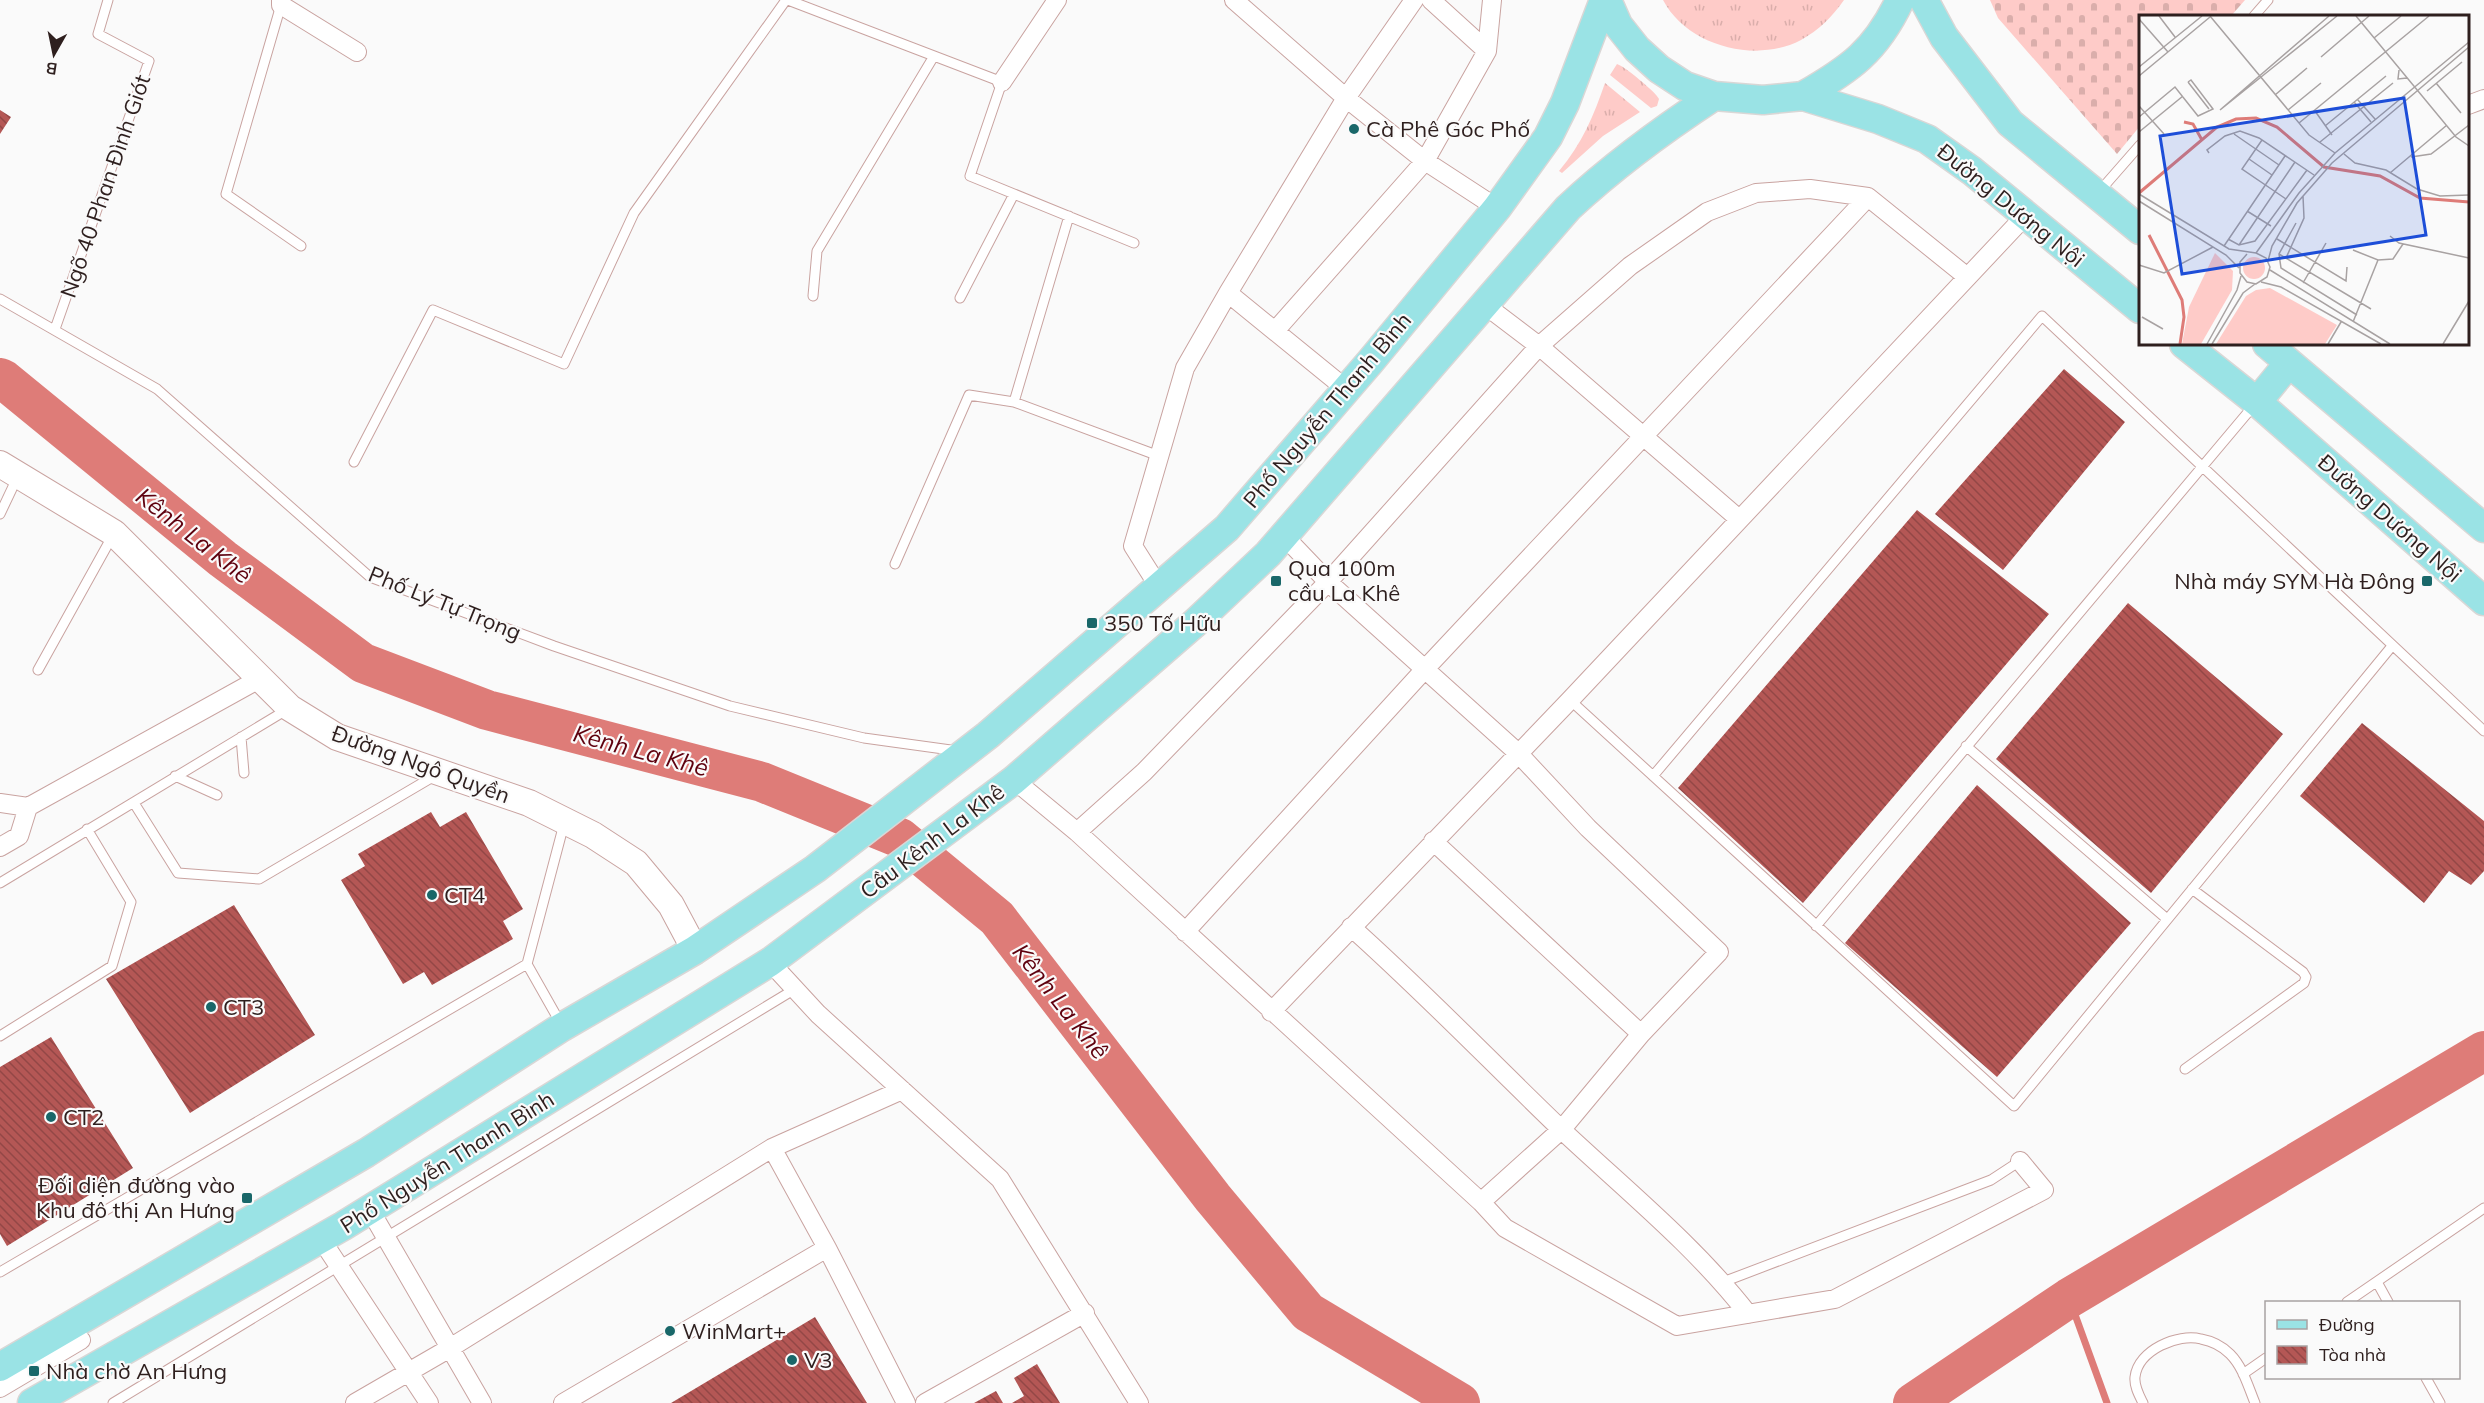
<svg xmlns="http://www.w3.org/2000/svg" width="2484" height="1403" viewBox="0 0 2484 1403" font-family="Mulish,sans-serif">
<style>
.grass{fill:url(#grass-tufts)}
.cemetery{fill:url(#cemetery-stones)}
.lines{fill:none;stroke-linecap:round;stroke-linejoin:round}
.stream{stroke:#de7c78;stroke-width:7}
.river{stroke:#de7c78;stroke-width:40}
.building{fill:url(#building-back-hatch)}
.lane-casing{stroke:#c9a3a0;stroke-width:11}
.street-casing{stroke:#c9a3a0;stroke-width:20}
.secondary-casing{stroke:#c9a3a0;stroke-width:28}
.primary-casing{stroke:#d9d7d6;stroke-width:31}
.lane{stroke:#fff;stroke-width:9}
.street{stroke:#fff;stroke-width:18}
.secondary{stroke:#fff;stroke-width:26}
.primary{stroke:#9ae3e5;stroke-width:28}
.poi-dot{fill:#196769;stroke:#fafafa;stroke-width:2}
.labels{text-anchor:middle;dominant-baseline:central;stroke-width:4.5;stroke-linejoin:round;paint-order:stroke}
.poi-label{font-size:22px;fill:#2e1f1e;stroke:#fafafa;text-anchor:start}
.street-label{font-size:22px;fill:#2e1f1e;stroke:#fafafa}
.water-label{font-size:24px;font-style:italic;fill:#5e010e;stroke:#fafafa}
.inset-river{fill:none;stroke:#de7c78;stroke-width:3}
.inset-road{fill:none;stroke:#a8a2a2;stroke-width:1.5}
.view{fill:#1d4ed8;fill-opacity:0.15;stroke:#1d4ed8;stroke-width:3}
.inset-edge{fill:none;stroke:#2e1f1e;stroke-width:3}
</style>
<defs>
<pattern id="grass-tufts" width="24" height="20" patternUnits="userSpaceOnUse" patternTransform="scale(1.5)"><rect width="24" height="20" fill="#fecbc8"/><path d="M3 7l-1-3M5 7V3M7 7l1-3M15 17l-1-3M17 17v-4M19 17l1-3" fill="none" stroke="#daaeab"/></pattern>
<pattern id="cemetery-stones" width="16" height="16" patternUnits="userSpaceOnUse" patternTransform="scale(1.5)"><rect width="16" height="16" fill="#fecbc8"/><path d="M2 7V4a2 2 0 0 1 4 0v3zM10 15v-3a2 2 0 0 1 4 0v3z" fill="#daaeab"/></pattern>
<pattern id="building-back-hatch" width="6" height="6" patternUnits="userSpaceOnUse" patternTransform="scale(1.5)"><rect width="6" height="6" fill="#b45755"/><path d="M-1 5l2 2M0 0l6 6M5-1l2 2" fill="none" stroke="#934746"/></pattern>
</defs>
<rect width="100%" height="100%" fill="#fafafa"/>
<!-- grass -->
<path class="grass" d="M1663,0h181c-12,17 -25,30 -43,40 -45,24 -114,6 -138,-40z
M1617,64c7,2 39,28 42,35l-2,7 -6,2 -41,-33z
M1605,83l35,29 -37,24 -41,37 -3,-2c23,-27 35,-56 46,-88z"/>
<!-- cemetery -->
<path class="cemetery" d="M1990,0h255l-14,16h-91v110l-23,28 -119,-136z"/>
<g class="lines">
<!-- stream -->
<path class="stream" d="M2069,1298l38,105"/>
<!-- river -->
<path class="river" d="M0,378l4,2 219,179 140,104 124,47 275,72 138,56 97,80 216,280 95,114 152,91
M1913,1403l156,-105 415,-247"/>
</g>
<!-- building -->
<path class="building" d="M0,110l11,7 -11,17z
M2064,369l61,53 -122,148 -68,-56z
M1917,510l132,104 -246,289 -125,-115z
M2128,603l155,131 -132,159 -155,-134z
M2362,723l122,98v50l-13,14 -22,-14 -25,32 -124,-107z
M1977,785l154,138 -134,154 -152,-134z
M431,812l9,15 26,-15 57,97 -20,12 10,18 -81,46 -8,-13 -21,12 -62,-104 24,-14 -7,-12z
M234,905l81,130 -125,78 -84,-134z
M51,1037l82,131 -126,78 -7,-12v-167z
M815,1317l52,86h-196z
M1037,1364l23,39h-48l12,-7 -10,-18z
M996,1391l7,12h-29z"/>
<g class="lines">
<defs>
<path id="lane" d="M788,0l214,82 -32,94 164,67
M281,5l-55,189 75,52
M2254,16l14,-16
M2098,193l42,-48
M813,296l4,-45 117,-195
M960,298l54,-104
M0,299l157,90 213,188 184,69 176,60 134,32 94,13
M55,329l94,-268 -51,-27 10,-34
M1014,402l145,54
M354,462l79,-152 131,54 70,-151 152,-213
M0,514l18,-38
M895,564l74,-169 45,7 55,-186
M38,670l75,-135
M1570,700l444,406 378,-460
M241,737l3,36
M1966,746l201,173
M175,776l42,19
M1653,776l389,-460 442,415
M134,803l44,70 81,6 177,-104
M0,883l288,-174
M1816,926l439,-522
M561,1024l-34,-60 37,-140
M0,1036l112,-70 19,-64 -44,-73
M2185,1069l119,-86 2,-6 -3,-5 -111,-83
M0,1272l527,-308
M1723,1282l268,-102 29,-19
M2377,1282l11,20
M2347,1302l137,-94
M2243,1374l23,-16
M2426,1378l14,25
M113,1403l682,-414
M2143,1403c-4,-8 -9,-17 -8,-26 3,-27 43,-44 66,-38 11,2 21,7 29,15 13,13 18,32 25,49"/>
<path id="street" d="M281,0v5l76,47
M1234,0l112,98 79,63 72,47
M1431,0l56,51
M1002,82l55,-82
M2468,105l16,-6
M1228,293l118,96
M1485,305l54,41 200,173
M1275,331l150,-170 62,-110 5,-51
M1284,536l44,46 190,171 70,75 131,124 -78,82 -79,95 -81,73
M1159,587l-26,-41 52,-178 43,-75 118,-195 68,-98
M1014,780l63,52 404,370 24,26 172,98 158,-27 209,-109 -24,-29
M0,803l28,4
M1077,832l67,-60 184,-190 211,-236 91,-80 77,-54 49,-19 54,-4 58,8 98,79
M1433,841l208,193
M0,847l19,-11 9,-29 233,-129
M1351,927c74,66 142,137 213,205 62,58 132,115 184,182
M1185,932l240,-263 443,-472
M770,962l48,52 182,165 139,224
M1271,1012l299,-312 455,-484
M772,1148l55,100 79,155
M370,1210l112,193
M321,1239l108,164
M0,1388l81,-48
M355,1403l95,-55 322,-200 130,-58
M563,1403l264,-155
M925,1403l160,-90"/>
<path id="secondary" d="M0,464l114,69 176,175 47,29 192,66 64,32 43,28 35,42 24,45"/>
<path id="primary" d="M1607,0l11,25 19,24 22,20 26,17 29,10 49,4 40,-4 75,23 49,20 45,32 168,138
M1924,0l20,37 66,86 130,107
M1803,96c47,-27 73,-45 97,-96
M2184,344l73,58 227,199
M2267,344l217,184
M2257,402l32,-39
M0,1367l366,-214 196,-126 133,-77 120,-81 173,-134 239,-207 143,-166 127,-154 51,-71 17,-34 39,-103
M32,1403l311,-177 427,-264 244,-182 182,-158 72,-68 300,-346c46,-43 94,-78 146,-112"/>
</defs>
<!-- lane casing -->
<use href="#lane" class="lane-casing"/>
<!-- street casing -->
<use href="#street" class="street-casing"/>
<!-- secondary casing -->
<use href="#secondary" class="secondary-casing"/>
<!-- primary casing -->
<use href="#primary" class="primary-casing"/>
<!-- lane -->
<use href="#lane" class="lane"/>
<!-- street -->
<use href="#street" class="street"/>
<!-- secondary -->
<use href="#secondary" class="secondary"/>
<!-- primary -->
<use href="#primary" class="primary"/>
</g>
<!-- markers -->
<g class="poi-dot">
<circle cx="1354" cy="129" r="6"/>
<rect x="1270" y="575" width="12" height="12" rx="3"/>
<rect x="2421" y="575" width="12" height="12" rx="3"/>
<rect x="1086" y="617" width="12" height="12" rx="3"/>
<circle cx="432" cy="895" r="6"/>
<circle cx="211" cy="1007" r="6"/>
<circle cx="51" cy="1117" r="6"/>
<rect x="241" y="1192" width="12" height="12" rx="3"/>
<circle cx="670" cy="1331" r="6"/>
<circle cx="792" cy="1360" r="6"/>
<rect x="28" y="1365" width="12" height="12" rx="3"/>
</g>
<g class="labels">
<!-- poi labels -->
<g class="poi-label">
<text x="1366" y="129">Cà Phê Góc Phố</text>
<text x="1288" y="568">Qua 100m<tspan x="1288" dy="25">cầu La Khê</tspan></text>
<text x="2415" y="581" text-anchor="end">Nhà máy SYM Hà Đông</text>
<text x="1104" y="623">350 Tố Hữu</text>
<text x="444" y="895">CT4</text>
<text x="223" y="1007">CT3</text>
<text x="63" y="1117">CT2</text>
<text x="235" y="1185" text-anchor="end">Đối diện đường vào<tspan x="235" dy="25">Khu đô thị An Hưng</tspan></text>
<text x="682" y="1331">WinMart+</text>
<text x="804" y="1360">V3</text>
<text x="46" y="1371">Nhà chờ An Hưng</text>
</g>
<!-- street labels -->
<g class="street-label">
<text transform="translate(105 186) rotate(-71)">Ngõ 40 Phan Đình Giót</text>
<text transform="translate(2011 205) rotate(39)">Đường Dương Nội</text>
<text transform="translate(1327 410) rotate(-50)">Phố Nguyễn Thanh Bình</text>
<text transform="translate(2390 518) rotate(41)">Đường Dương Nội</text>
<text transform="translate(445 603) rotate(22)">Phố Lý Tự Trọng</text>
<text transform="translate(421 764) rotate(20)">Đường Ngô Quyền</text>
<text transform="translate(932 841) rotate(-37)">Cầu Kênh La Khê</text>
<text transform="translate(447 1162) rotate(-32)">Phố Nguyễn Thanh Bình</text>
</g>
<!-- water labels -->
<g class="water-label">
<text transform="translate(194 535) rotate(38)">Kênh La Khê</text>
<text transform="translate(641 750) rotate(15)">Kênh La Khê</text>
<text transform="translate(1061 1001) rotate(52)">Kênh La Khê</text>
</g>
</g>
<!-- overview -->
<g transform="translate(2139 15)">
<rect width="330" height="330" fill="#fafafa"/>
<path d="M104 253a11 11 0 1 1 22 0a11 11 0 1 1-22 0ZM131,273l67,37 -12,19h-109l30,-48 10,-6z" fill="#fecbc8"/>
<path d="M76,238l18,18 -1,19 -31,54h-19l7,-37z" fill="#fecbc8"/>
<path class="inset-river" d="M45,107l9,2 9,16M0,178l78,-66 19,-8 20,-1 21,9 47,40 56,9 40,22 49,4M10,220l33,65 2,17 -4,27"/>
<path class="inset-road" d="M20,1l16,21M71,1l99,119 26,18M190,1l-109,94 117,-94M217,1l100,121 13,9M0,4l29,33M235,23l27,-22M182,42l48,-41M0,52l63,-51M260,55l-1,9 9,-1M0,61l71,-59M49,67l21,27M297,68l25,30M288,76l35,-29M136,80l32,-27M218,84l18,20M215,87l17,20M0,91l25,28M149,95l33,-27M176,96l17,24M0,102l36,-30 23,29 15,-7 -22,-29 -3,2M160,108l130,-107M186,111l61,-50M0,117l44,-36M95,119l45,31M123,125l-20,29 44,30M181,127l73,-59M70,138l-2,-3 18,-14 15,-5 19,7 55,37M205,139l11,9 31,7 31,19 23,7 29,-1M272,142l20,-3 38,-29M110,144l23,16M251,158l57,-48M0,179l90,55 27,4M0,186l87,54 13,13M108,196l24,15M157,208l-17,31 2,14 76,47M251,221l9,7 70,15M89,224l11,6 16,-4 52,-71M138,224l69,42 1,-14M100,230l56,-83M85,231l61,-90M214,235l25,10 15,-1 10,-15M117,238l43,-60 36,-40 134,-111M108,239l-7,8v11l7,9 9,2 11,-7 3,-10 -4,-9 -10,-5M140,239l92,55M147,243l18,-40 -1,-22M129,246l4,-15 25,-43 35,-40 137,-116M0,250l25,8 49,-26M131,255l120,74M122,267l20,5 100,57M164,268l23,-40M3,302l21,12M214,307l25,-62M68,329l30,-54 4,-14M73,329l31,-51 12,-9M189,329l13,-22M304,329l26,-43"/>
<path class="view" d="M265,83l22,137 -244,39 -22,-138z"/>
<rect width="330" height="330" class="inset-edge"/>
</g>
<!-- legend -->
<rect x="2265" y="1301" width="195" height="78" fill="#fafafa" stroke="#a8a2a2" stroke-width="1.5"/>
<rect x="2277" y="1320" width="30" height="9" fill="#9ae3e5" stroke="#a8a2a2" stroke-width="1.5"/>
<text x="2319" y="1331" font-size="18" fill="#2e1f1e">Đường</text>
<rect x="2277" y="1346" width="30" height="18" fill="url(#building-back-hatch)" stroke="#a8a2a2" stroke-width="1.5"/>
<text x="2319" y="1361" font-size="18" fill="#2e1f1e">Tòa nhà</text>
<!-- north arrow -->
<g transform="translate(54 54) rotate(189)" stroke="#fafafa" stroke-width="4.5" paint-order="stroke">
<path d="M0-4.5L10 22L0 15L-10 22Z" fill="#2e1f1e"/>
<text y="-9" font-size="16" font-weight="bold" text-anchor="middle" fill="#2e1f1e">B</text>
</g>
</svg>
